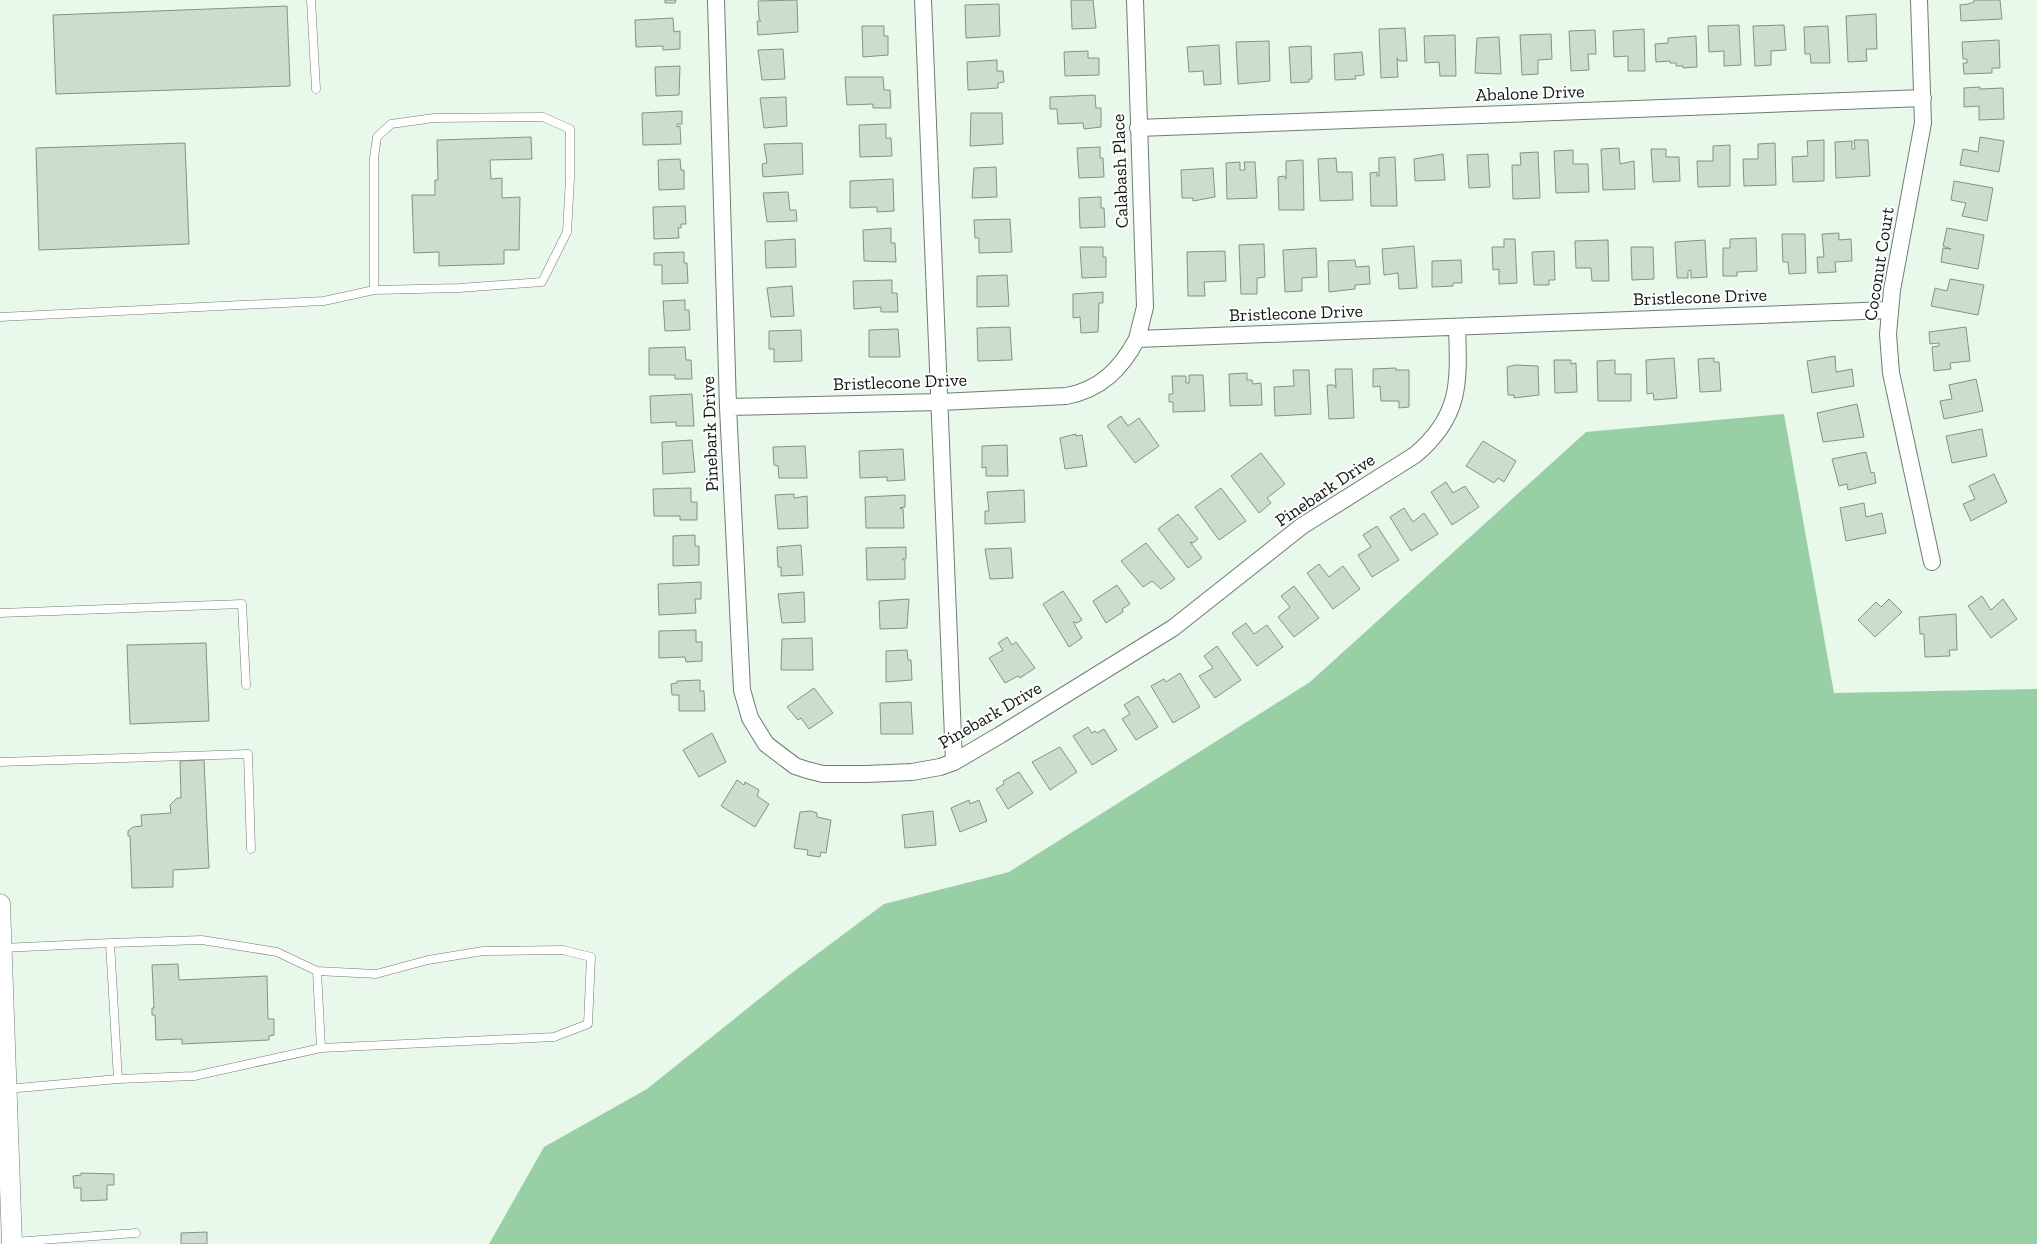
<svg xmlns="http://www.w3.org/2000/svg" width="2037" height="1244" font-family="'Zilla Slab',serif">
  <rect width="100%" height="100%" fill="#e8f9eb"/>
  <path fill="#99cfa5" d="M1784,414L1834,693L2037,689V1244H489L544,1147L647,1089L789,975L884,904L1009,872L1310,682L1586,432Z"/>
  <path fill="#ccddcf" stroke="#839286" d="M665,0H676L675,3H665Z
    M797,0L798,32L758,35L757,21H761L759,19L758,1Z
    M1071,0H1093L1096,28L1072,29Z
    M1974,0H2000L2002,19L1961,21L1960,5L1968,4L1974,2Z
    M999,4L1000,36L966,38L965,5Z
    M287,6L290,86L56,94L53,15Z
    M1876,14L1877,49H1866L1867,61L1848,62L1846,16Z
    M673,18L674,32L680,31V49L663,50V46L636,47L635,20Z
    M1739,25L1741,65L1724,66V51L1709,52L1708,26Z
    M1784,25L1786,50L1771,51V65L1755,66L1753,26Z
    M862,26H884V36H888V55L863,57Z
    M1828,26L1830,63H1811L1810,54H1805L1804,27Z
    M1405,28L1407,61H1399L1397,58L1398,77L1381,78L1379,29Z
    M1644,29L1645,71H1628V56L1614,57L1613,31Z
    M1595,30L1596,54H1588L1589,70L1571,71L1569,31Z
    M1551,34L1552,59L1538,60V74L1522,75L1520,35Z
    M1455,35L1456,76H1440L1439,62L1425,63L1424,36Z
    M1696,36L1697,67L1683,68V66H1676V63H1670V61L1656,62L1655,44L1668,43V38Z
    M1499,37L1501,74L1475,73L1477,38Z
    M1999,40L2000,68H1992V73L1964,74L1963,63H1967V59H1963L1962,42Z
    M1269,41L1270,81L1238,84L1236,42Z
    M1219,45L1221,84L1204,85L1203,71L1189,72L1187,47Z
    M1311,46L1312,79H1309V82L1291,83L1289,47Z
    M783,49L785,79L762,80L758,50Z
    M1088,51V58H1099V75L1065,76L1064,52Z
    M1362,52L1364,75L1355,76L1356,79L1335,80L1334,54Z
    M997,60V71H1003L1004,82L998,83V88L968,90L967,62Z
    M680,66L679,95L656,96L655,67Z
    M845,77H883L884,90H890L891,108H873V104L847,105Z
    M1980,87V89L2003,88L2004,119L1979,120V106L1964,107V88Z
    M1095,95L1096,108H1101V127L1084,129L1083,123L1058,124L1057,109H1050V97Z
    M786,97L787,126L764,128L760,98Z
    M682,111V124H677V127L680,126L681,144L643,145L642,113Z
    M971,113H1002L1003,144L970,146Z
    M886,124V138H891L892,156L860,157L859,125Z
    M531,137L532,159L490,160L491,179L502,178V198L520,197L519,250H504V264L439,266V252L414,253L412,195H435V180H438L437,140Z
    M1980,137L2004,141L1999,172L1960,165L1963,149L1978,152Z
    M1824,140V181L1793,182L1792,157L1808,156L1807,141Z
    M1854,140H1868L1870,176L1836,178L1835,142L1852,141V149H1855Z
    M185,143L189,244L39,250L36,148Z
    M802,143L803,174L763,177L762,164L767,163L764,144Z
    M1775,143L1776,185L1744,186L1743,159H1758V144Z
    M1730,145V186L1698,187L1697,161H1713V146Z
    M1100,147V158H1103L1104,177L1079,178L1077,148Z
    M1619,148L1620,164L1634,161L1635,189L1603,190L1601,149Z
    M1651,149H1666V157H1679L1680,181L1653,182Z
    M1573,150V164H1588L1589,192L1556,193L1554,151Z
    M1538,152L1540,198L1513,199L1512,165H1521L1520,153Z
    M1443,154L1445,180L1415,181L1414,159Z
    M1488,154L1490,187L1469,188L1467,155Z
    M1395,157L1397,206H1371L1370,173L1377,172V176H1379V158Z
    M1336,158L1337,172H1352L1353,200L1320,201L1318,159Z
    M680,159L681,170H684V189L659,190L658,160Z
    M1303,160L1304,210H1279L1278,177L1284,176L1286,179V161Z
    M1240,162V170H1245L1244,162H1255L1257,198L1227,199L1226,163Z
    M996,167L997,197L972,198L974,168Z
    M1213,168L1215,197L1193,201V198H1182L1181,170Z
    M893,179L894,211L877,212V207L850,208V181Z
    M1954,181L1993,188L1987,221L1962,216L1966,203L1951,200Z
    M788,192L790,210H796L797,221L767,222L763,193Z
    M1101,197V208H1104L1105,227L1080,228L1079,198Z
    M685,206L686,224H681V228H678L679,238L654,239L653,207Z
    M1010,219L1012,252L979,253V238H975L974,220Z
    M891,228V243H895L896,262L864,261L863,230Z
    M1947,228L1984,235L1978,269L1941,262L1943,248L1951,249L1943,246Z
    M1839,233V240L1851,239L1852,261L1835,262L1836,272L1818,273L1817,257H1824L1822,234Z
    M1782,234H1805L1806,273L1789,274L1788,262H1783Z
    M1756,238L1757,271L1737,272V276H1723V248H1730V239Z
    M795,239L796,267L766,268L765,241Z
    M1504,239H1515L1517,283L1499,284V269L1493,270L1492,247H1504Z
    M1608,240L1609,281H1592L1591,268H1576L1575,241Z
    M1705,240L1707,277L1691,278V270L1688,271V278H1677L1675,242Z
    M1264,244L1265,277L1257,278V294H1241L1239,245Z
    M1414,246L1417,288L1399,289L1398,273L1384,275L1382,249Z
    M1080,247H1103V257H1106V277L1082,278Z
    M1631,247H1653L1654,279L1632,280Z
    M1316,248L1317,277L1302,278V291L1285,292L1283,250Z
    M1225,251L1226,281L1204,282L1205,296H1188L1187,252Z
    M1554,251L1555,280H1549V285H1534L1532,252Z
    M684,252V263H687L688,283L662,284V265H654V253Z
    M1355,260L1356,267L1369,266L1370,284L1355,285V289L1329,292L1328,261Z
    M1461,260L1462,283H1453V286L1432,287V261Z
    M1007,275L1009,306L977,307V276Z
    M1950,279L1984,285L1978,315L1931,306L1935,288L1947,291Z
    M892,280V293H897L898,312H881V307L854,309L853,281Z
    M792,286L794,316L771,317L767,288Z
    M1103,292V303H1099L1098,332L1081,333L1080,317L1073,318V294Z
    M685,300V310H689L690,330L665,331L663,301Z
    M1010,327L1012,360L978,361L977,328Z
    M1966,327L1970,361L1950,363L1951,369L1934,371L1932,347L1939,346V343L1930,344L1929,332Z
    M898,329L900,357H869V330Z
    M801,330L802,361L774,362V349H769V331Z
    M685,347L686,360H691L692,379H675V375H649V348Z
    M1835,356L1836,372L1852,369L1854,386L1812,393L1807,361Z
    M1674,358L1677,398L1654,400L1653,393L1647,394L1646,360Z
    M1714,358V362H1719L1721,391L1700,392L1698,359Z
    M1554,360H1571V364L1576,363L1577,392L1555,393Z
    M1615,360V374H1631V401H1598L1597,361Z
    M1515,365L1538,366L1539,395L1514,398V395H1508L1507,367Z
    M1396,368V370H1409V407L1399,408V401H1381L1380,386L1373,387V369Z
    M1335,369H1352L1354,418L1329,419L1327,385H1334L1336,388Z
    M1293,370H1309L1311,414L1275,416L1274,387L1294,386Z
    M1247,373V380H1252L1253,384L1261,383L1262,405L1230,406L1229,374Z
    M1189,375H1203L1205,411L1173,412V402H1169V394H1173L1172,376H1186V383H1189Z
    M1976,379L1983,411L1944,419L1940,401L1952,399L1949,385Z
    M692,394L694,426H676V422L651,423L650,396Z
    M1857,404L1864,437L1823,442L1817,413Z
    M1121,416L1128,426L1139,418L1159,446L1135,463L1107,426Z
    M1982,429L1987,456L1952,463L1946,436Z
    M1076,434V436L1082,435L1087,466L1065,469L1060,438Z
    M692,440L695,472L663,474L662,442Z
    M1483,441L1516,461L1504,482L1498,478L1494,483L1466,466Z
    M1007,445L1008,476H986V467L982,468V446Z
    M805,446L807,478H779L778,466L774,465L773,447Z
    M903,449L905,480L887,481V477L860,478L859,451Z
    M1866,452L1871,473L1874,472L1876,483L1848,490L1847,484L1839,486L1832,459Z
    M1261,453L1285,484L1267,498L1271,503L1259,513L1231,476Z
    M1994,474L2007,502L1971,521L1963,504L1975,499L1969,486Z
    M1446,482L1453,493L1465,486L1479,507L1452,525L1431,492Z
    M691,488V502H697V520H680V516H654L653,489Z
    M1221,488L1246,521L1219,540L1195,507Z
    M1024,490L1025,522L985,524V511H989L987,492Z
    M794,494V498L807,496L808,528L778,529L775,495Z
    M905,495V507L900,508L903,509L904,528H866L865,497Z
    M1864,503L1866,517L1882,513L1886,533L1846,541L1840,508Z
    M1404,508L1413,522L1424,513L1438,534L1411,551L1390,517Z
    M1178,514L1198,539L1193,543L1190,542L1202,558L1188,568L1158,529Z
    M1377,526L1399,560L1372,577L1358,555L1371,547L1363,535Z
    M695,535V546H699V565L673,566V536Z
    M1146,543L1175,579L1161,589L1152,581L1143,587L1121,561Z
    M801,545L803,575L781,576V567H778L777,547Z
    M906,547V559H902L905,561V579L867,580L866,548Z
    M1011,548L1013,578L990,579L985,549Z
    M1319,564L1329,577L1343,566L1360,589L1333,609L1307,573Z
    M701,582V599H695L696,613L659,615L658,584Z
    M1117,585L1130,604L1122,609L1123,612L1106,623L1093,601Z
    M1294,586L1319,618L1294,637L1278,617L1290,607L1281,596Z
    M1063,591L1082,620L1077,623L1073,622L1082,638L1069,647L1043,604Z
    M804,592L805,622L782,623L778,594Z
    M1982,596L1991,610L2003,599L2017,619L1991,638L1968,606Z
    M909,599L907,628L880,629L879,601Z
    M1889,599L1902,612L1875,637L1858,620L1876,602L1881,607Z
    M1956,614L1957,650H1949L1950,656L1925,657L1924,634H1920L1919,617Z
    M1246,623L1254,634L1267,625L1283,647L1257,666L1232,633Z
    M696,630V642H702V661L686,662L685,657L659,658V631Z
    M1007,637L1012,645L1016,642L1035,668L1020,678L1018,676L1005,683L989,658L1003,650L998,643Z
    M812,638L813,670H781L782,639Z
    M206,643L209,721L130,724L127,645Z
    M1217,646L1241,680L1215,698L1199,676L1213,668L1204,656Z
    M907,650L908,660H911L912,680L886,682V651Z
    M1180,673L1200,707L1173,723L1151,686L1164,679L1166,682Z
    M700,680V691H704L705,711H679V695H672L671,684L677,683V681Z
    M814,688L833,713L809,729L801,718L798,720L787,707Z
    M1138,696L1158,727L1136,740L1122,719L1130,714L1124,705Z
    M911,702L913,734H881L880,703Z
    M1088,727L1092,733L1095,731L1097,733L1104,729L1117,750L1092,765L1073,736Z
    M712,733L726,762L699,777L683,750Z
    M1060,747L1077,772L1050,790L1032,762Z
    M204,760L209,868L173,870V887L132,888L130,836H128V831L133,827L142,826L141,815L171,813L170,805L177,798H181L180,761Z
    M1019,772L1033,793L1008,809L996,789L1004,784L1003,781Z
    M737,780L744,785L745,782L759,790L757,796L769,804L755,827L721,806Z
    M969,800L970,804L979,800L987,821L960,832L951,808Z
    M811,811L817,813V817L831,820L826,853L821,852L820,857L807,855L808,850L794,848L800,812Z
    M933,811L936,845L905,848L902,815Z
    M178,964L179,980L267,976L268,1019H274V1035L269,1036V1040L182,1044V1039L156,1040L155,1015H152V1008H154L152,965Z
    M81,1173L114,1174V1185H107V1200L81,1201V1188H74L73,1176L81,1175Z
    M207,1232V1244H181V1233Z"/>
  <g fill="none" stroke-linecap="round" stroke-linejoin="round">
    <defs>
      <path id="service" d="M311,0L316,89
        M0,317L324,301L374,290L459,288L542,282L567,232L570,178V129L543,117L434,118L391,124L377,137L374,158V290
        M0,613L242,604L246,685
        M0,762L248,754L251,849
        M110,943L202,940L277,952L317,971L321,1048L554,1037L588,1024L591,957L563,950L483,951L428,960L376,974L317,971
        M2,948L110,943L118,1079L7,1089
        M118,1079L194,1076L321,1048
        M14,1242L136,1233"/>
      <path id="minor" d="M716,0L728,407L742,690L750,718L766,744L795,766L807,770L823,774H866L912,772L940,767L954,762L1000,735L1173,628L1302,526L1415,455C1461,416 1459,383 1457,327
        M923,0L954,762
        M1135,0L1145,307L1137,339
        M1919,0L1923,123L1892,290L1888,334L1891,373L1932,562
        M1138,128L1923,98
        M728,407L940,402L1066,396C1100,390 1121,369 1137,339L1889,310"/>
      <path id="tertiary" d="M0,904L12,1244"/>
    </defs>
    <use href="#service" stroke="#6e7d71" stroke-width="9"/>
    <use href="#minor" stroke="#6e7d71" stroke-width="18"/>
    <use href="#tertiary" stroke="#6e7d71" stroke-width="21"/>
    <use href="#service" stroke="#fff" stroke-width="8"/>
    <use href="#minor" stroke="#fff" stroke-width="16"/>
    <use href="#tertiary" stroke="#fff" stroke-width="20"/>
  </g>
  <g text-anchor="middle" stroke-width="4" stroke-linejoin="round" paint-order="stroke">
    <g font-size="18" fill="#111712" stroke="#fff">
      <text transform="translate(1530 93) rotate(-2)" y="6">Abalone Drive</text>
      <text transform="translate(1120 171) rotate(-92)" y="6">Calabash Place</text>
      <text transform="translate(1879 264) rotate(-81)" y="6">Coconut Court</text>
      <text transform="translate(1700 297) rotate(-2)" y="6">Bristlecone Drive</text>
      <text transform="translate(1296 313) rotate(-2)" y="6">Bristlecone Drive</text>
      <text transform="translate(900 382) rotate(-2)" y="6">Bristlecone Drive</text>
      <text transform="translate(710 434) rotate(-92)" y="6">Pinebark Drive</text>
      <text transform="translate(1325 490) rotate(-34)" y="6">Pinebark Drive</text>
      <text transform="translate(990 715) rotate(-30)" y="6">Pinebark Drive</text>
    </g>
  </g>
</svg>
